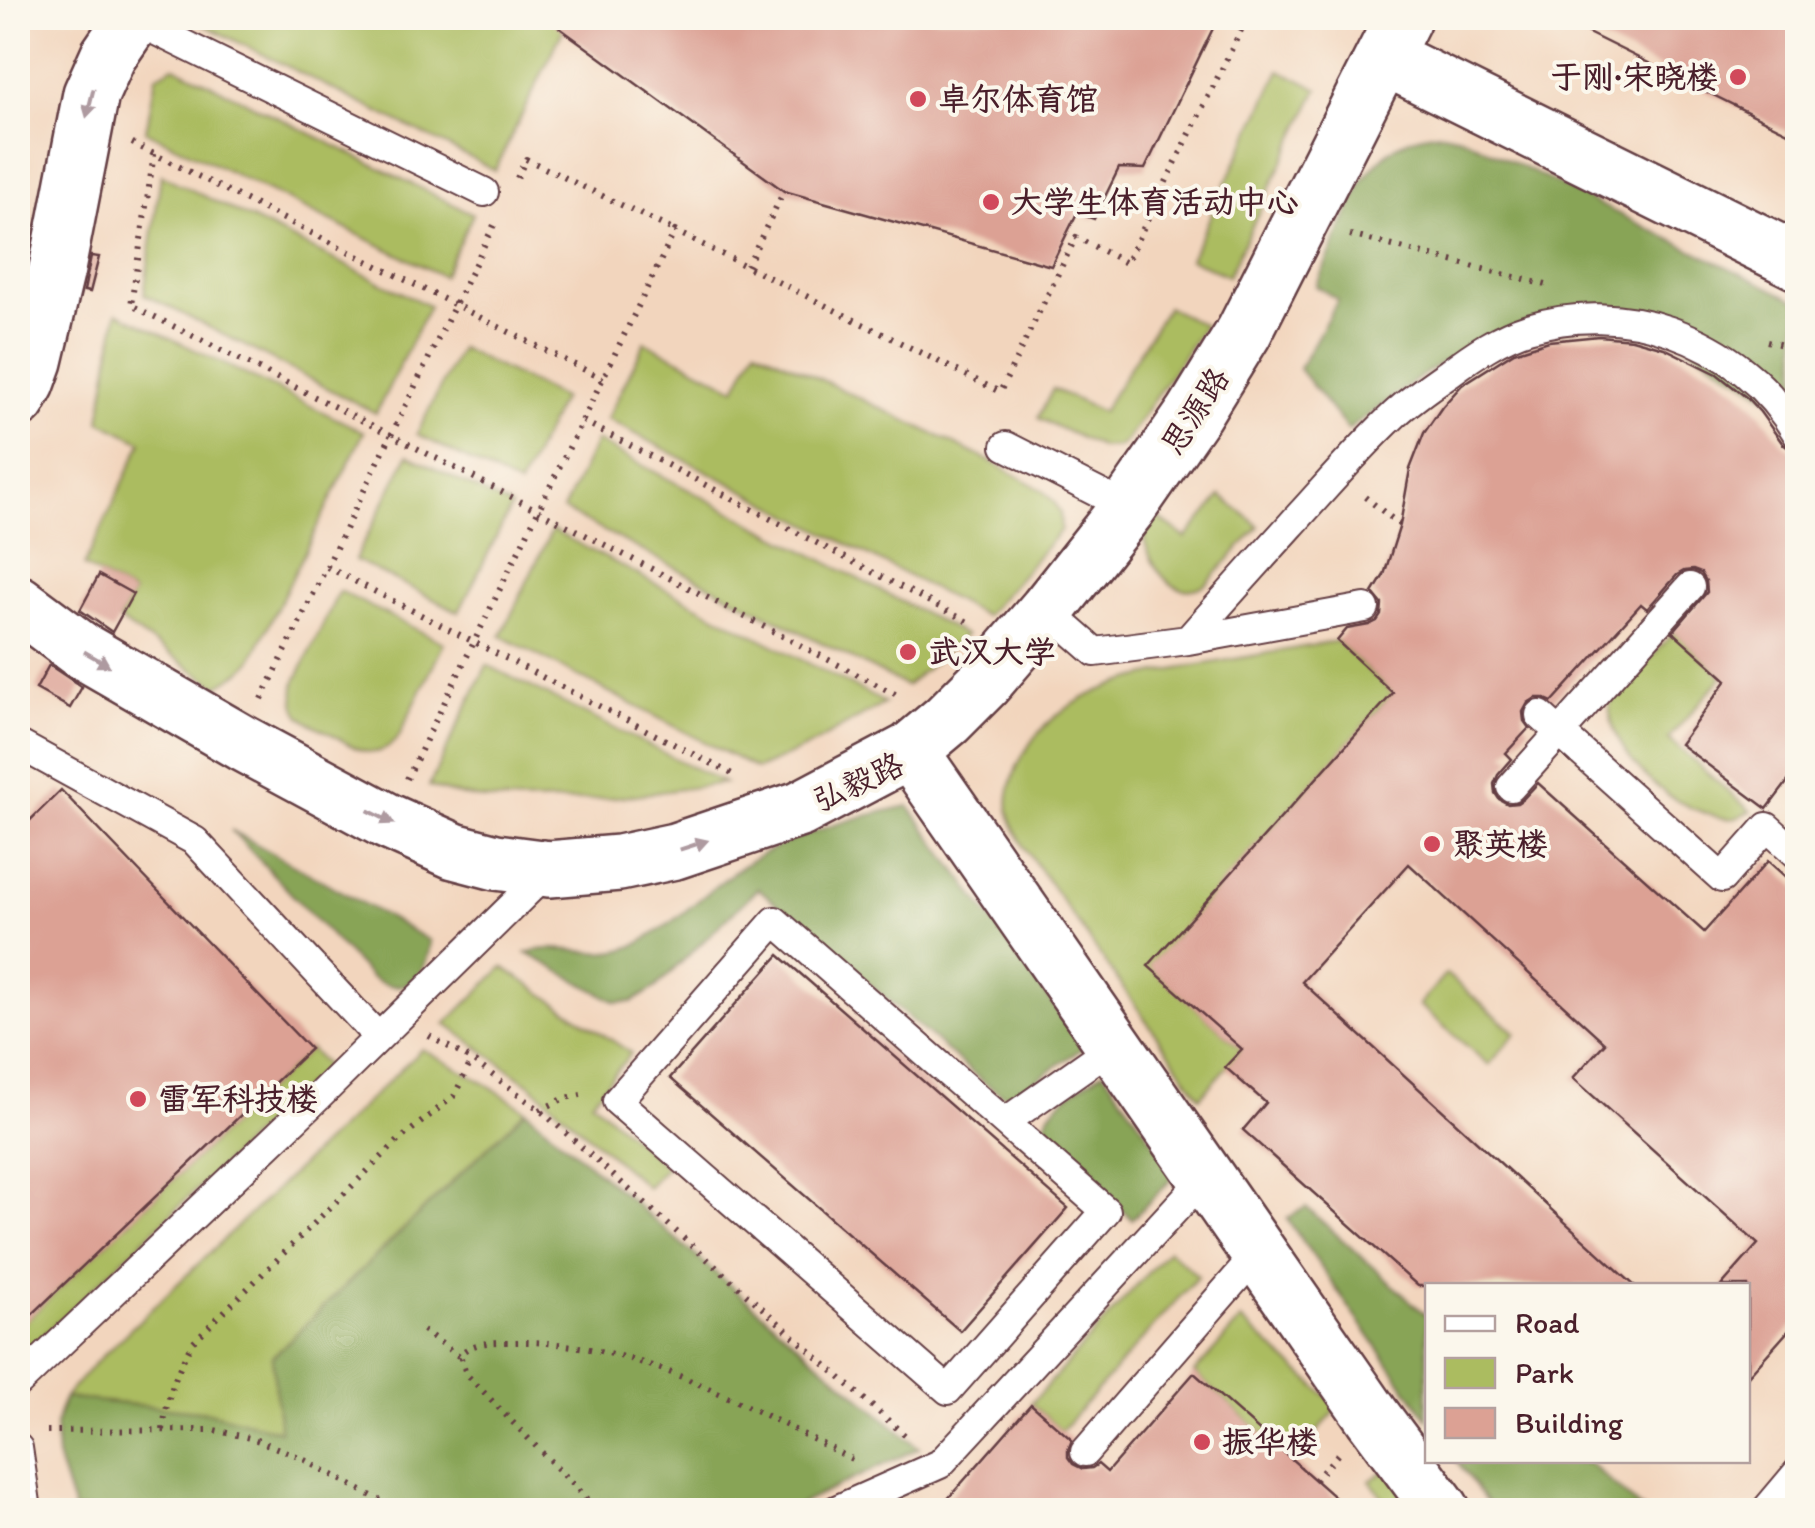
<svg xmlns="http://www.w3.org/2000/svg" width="1815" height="1528" font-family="Itim,'LXGW WenKai TC',sans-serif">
  <rect width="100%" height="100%" fill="#fbf7ec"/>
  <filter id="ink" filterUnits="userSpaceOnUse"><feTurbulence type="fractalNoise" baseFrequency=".01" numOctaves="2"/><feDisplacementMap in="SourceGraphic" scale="20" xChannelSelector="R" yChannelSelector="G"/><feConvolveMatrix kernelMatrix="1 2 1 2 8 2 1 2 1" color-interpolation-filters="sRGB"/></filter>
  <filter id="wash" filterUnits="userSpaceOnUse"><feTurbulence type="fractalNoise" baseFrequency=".0048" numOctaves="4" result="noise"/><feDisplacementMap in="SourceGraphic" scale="40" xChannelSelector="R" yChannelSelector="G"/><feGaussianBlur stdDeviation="2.25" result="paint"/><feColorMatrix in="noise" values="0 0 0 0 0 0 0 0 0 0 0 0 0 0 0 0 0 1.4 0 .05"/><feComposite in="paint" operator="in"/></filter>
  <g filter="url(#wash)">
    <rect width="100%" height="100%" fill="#eee6c9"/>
    <path fill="#f2d5bd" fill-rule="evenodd" d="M18,18H1797V1510H18ZM1428,1286H1748V1460H1428Z"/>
    <path fill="#abbc60" stroke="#7a6e46" stroke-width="2.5" d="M211,18H569L495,170L202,24Z
      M174,66L473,214L443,276L146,131L156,76Z
      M1280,70L1318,89L1228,276L1190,259Z
      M161,175L429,306L376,413L144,294Z
      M1167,307L1204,325L1126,441L1119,447L1102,448L1038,418L1053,389L1102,412Z
      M117,312L364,432L251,661L242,671L217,686L119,620L133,594L84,566L142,442L100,421Z
      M645,342L736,388L756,348L996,464L1042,490L1054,502L1060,513L1061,530L985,616L607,419Z
      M460,348L562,398L519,486L417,434Z
      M596,441L965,635L906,686L563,510Z
      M408,455L511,507L459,612L355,560Z
      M1221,496L1259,526C1247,540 1234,553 1222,567C1217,572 1211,580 1206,584C1172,605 1148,561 1143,535L1157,517L1186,538Z
      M552,530L885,703L806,748L757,769L501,636Z
      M339,591L444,643L399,736C376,767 354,747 328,732C318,727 306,723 300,715C293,705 294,695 295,683Z
      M1674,632L1723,676L1668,739L1751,811C1746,813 1741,816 1736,818C1725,820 1715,816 1705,813C1667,801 1634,772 1617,736C1612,726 1610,716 1609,705Z
      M1337,641L1393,693L1149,966L1242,1049L1200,1097L1024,847C1019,836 1011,823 1009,812C1006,796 1012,781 1017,767C1052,688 1142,675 1217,662C1257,655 1297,648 1337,641Z
      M487,665L724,783C642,795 506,817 429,786Z
      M503,967L631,1053L592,1101L666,1167L647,1187L531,1085L446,1024Z
      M1446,974L1516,1033L1489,1065L1419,1005Z
      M310,1049L326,1066L18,1360V1328Z
      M422,1049L486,1084L526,1110L788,1510H74C64,1473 42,1432 67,1395C75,1385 85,1375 93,1365Z
      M1168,1250L1198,1276L1061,1431L1031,1404Z
      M1241,1320L1339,1407L1292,1460L1194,1373Z
      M1396,1462L1431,1510H1393L1370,1481Z"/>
    <path fill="#88a456" stroke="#696240" stroke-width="2.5" d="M1443,133L1461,137L1797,301V415L1634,312L1440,363L1348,430L1299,369L1338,300L1316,286L1363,180C1384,152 1406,132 1443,133Z
      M909,806L1084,1047L1016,1094L1003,1095L983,1082L758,888L655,988L632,1002H616L527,953C562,941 599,962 633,946C672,927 703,894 738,869C784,837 854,817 909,806Z
      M231,830L430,941C427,977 405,999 370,977Z
      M1103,1071L1177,1174L1132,1219L1049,1144C1029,1112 1081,1088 1103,1071Z
      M526,1110L919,1448L788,1510H74L57,1457L55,1425L65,1398L209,1412L280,1431L272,1357Z
      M1306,1207L1427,1316V1418L1287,1219Z
      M1457,1461H1587L1642,1510H1492Z"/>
    <g id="blocks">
      <path fill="#dca194" d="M546,18H1218L1145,169L1119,168L1094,219L1077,213L1051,266L784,191Z
        M1558,18H1798V137Z
        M18,236L31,240L23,275L18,274Z
        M91,256L99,257L90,292L84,291Z
        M1599,336L1632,339L1664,348L1717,374L1747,398L1760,412L1783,444L1794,452L1798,460V768L1767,809L1680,744L1727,680L1673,632L1707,592L1706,581L1701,573L1693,570L1684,571L1677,575L1647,609L1641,604L1552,702L1543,698H1536L1528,703L1523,712L1524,721L1529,728L1506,753L1512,759L1498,775L1494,784L1495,793L1499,799L1508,804L1517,803L1523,799L1538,783L1704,932L1768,861L1798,888V1320L1748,1376V1286H1721L1758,1244L1573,1078L1605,1043L1409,864L1302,982L1635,1286H1418L1243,1130L1266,1103L1225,1067L1242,1049L1148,966L1393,693L1337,641L1347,629L1369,625L1377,621L1381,615L1382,604L1373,593L1384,575L1400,525L1410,469L1424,433L1442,407L1462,385L1514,352L1549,341Z
        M99,575L133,594L112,632L80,610Z
        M49,665L82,687L70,708L36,689Z
        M61,790L310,1049L18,1328V832Z
        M779,955L1068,1208L960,1331L670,1078Z
        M1194,1373L1349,1510H938L1031,1404L1072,1440L1068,1450V1457L1073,1464L1083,1469L1092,1468L1098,1464L1107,1472Z"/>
    </g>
  </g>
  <g filter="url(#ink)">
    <use href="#blocks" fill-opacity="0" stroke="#633d43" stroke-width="2.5"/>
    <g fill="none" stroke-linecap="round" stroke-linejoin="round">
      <defs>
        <path id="service" d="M132,19L484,192
          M1006,446L1128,508
          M1047,610L1095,652L1188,640L1365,608
          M1188,640C1225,598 1263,556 1300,515C1331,481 1361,446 1394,415C1411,399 1430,386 1449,373C1473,355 1499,337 1528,328C1574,314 1625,315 1670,331C1724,350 1769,385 1798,435
          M1540,715L1722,878L1767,827L1798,855
          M18,744L195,841L378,1037
          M1511,787L1690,587
          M775,921L1106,1211L948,1390L617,1101Z
          M1005,1122L1115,1045
          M18,1383L318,1097L549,870
          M18,1448L27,1510
          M1085,1452L1259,1252
          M836,1510L940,1464L1206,1176
          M1766,1510L1798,1472"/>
        <path id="minor" d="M1384,57L1798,262
          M18,400L27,383L35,361L57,269L91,94L108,56L134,18
          M18,603L81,650L242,743L387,821L454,851L496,862L549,869L619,863L675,851L800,809L910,751L947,720L985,682L1047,610L1128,508L1194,413L1244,332L1403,18
          M910,751L1372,1416L1442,1510"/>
      </defs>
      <use href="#service" stroke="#633d43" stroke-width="32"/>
      <use href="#minor" stroke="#633d43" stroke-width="60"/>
      <path stroke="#633d43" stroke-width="6" stroke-dasharray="2.5 8" stroke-linecap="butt" d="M132,143L603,379
        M154,154L131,305L391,435L897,695
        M517,178L526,159L675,231
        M1350,235L1546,285
        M747,266L784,191
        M1767,341L1798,349
        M583,421L972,624
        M1365,497L1400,525
        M327,567L736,776
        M262,699L494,225
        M407,779L675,231L1000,392L1076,237L1126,263L1247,18
        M429,1036L472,1060L540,1110L909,1439
        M540,1110L565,1098L581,1095
        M423,1330L461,1358
        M163,1430C167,1397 176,1372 192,1343L399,1140L454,1096L472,1060
        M47,1431L214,1430L254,1439L297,1456L398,1510
        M1315,1480L1338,1454
        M942,1500L954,1510
        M589,1510L586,1498L466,1374L461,1358L464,1351C478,1341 498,1342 515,1342C639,1340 750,1409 858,1462"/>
      <use href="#service" stroke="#fff" stroke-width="28"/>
      <use href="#minor" stroke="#fff" stroke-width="55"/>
    </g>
    <defs><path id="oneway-solid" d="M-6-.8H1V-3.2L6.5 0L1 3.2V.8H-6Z" transform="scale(2.5)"/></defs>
    <g fill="#ae9aa0">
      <use href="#oneway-solid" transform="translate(90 103) rotate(104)"/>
      <use href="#oneway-solid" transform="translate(97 659) rotate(30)"/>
      <use href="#oneway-solid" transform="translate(381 817) rotate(27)"/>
      <use href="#oneway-solid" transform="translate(694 845) rotate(-18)"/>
    </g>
  </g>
  <g fill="#d1495b" stroke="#fbf7ec" stroke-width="4">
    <circle cx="1738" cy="77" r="10"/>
    <circle cx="918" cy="99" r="10"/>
    <circle cx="991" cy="202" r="10"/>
    <circle cx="908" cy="652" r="10"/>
    <circle cx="1432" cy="844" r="10"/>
    <circle cx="138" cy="1099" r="10"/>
    <circle cx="1202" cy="1442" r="10"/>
  </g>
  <g text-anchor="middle" stroke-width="8" stroke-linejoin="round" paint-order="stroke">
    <g font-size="32" font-weight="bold" fill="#4a1f2b" stroke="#fbf7ec" text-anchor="start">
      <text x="1718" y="88" text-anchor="end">于刚·宋晓楼</text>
      <text x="938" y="110">卓尔体育馆</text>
      <text x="1011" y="213">大学生体育活动中心</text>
      <text x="928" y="663">武汉大学</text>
      <text x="1452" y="855">聚英楼</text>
      <text x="158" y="1110">雷军科技楼</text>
      <text x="1222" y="1453">振华楼</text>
    </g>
    <g font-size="32" fill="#4a1f2b" stroke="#fbf7ec">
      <text transform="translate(1195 411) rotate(-57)" y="11">思源路</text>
      <text transform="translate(858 782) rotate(-25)" y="11">弘毅路</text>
    </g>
  </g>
  <rect width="1815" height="1528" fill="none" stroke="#fbf7ec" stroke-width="60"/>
  <rect x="1425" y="1283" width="325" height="180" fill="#fbf7ec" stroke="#b4a19f" stroke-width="2.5"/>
  <rect x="1445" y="1316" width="50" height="15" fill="#ffffff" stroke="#b4a19f" stroke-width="2.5"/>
  <text x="1515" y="1333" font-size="30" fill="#4a1f2b">Road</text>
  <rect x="1445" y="1358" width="50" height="30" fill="#abbc60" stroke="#b4a19f" stroke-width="2.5"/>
  <text x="1515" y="1383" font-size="30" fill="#4a1f2b">Park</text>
  <rect x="1445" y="1408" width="50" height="30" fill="#dca194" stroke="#b4a19f" stroke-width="2.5"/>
  <text x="1515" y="1433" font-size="30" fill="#4a1f2b">Building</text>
</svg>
